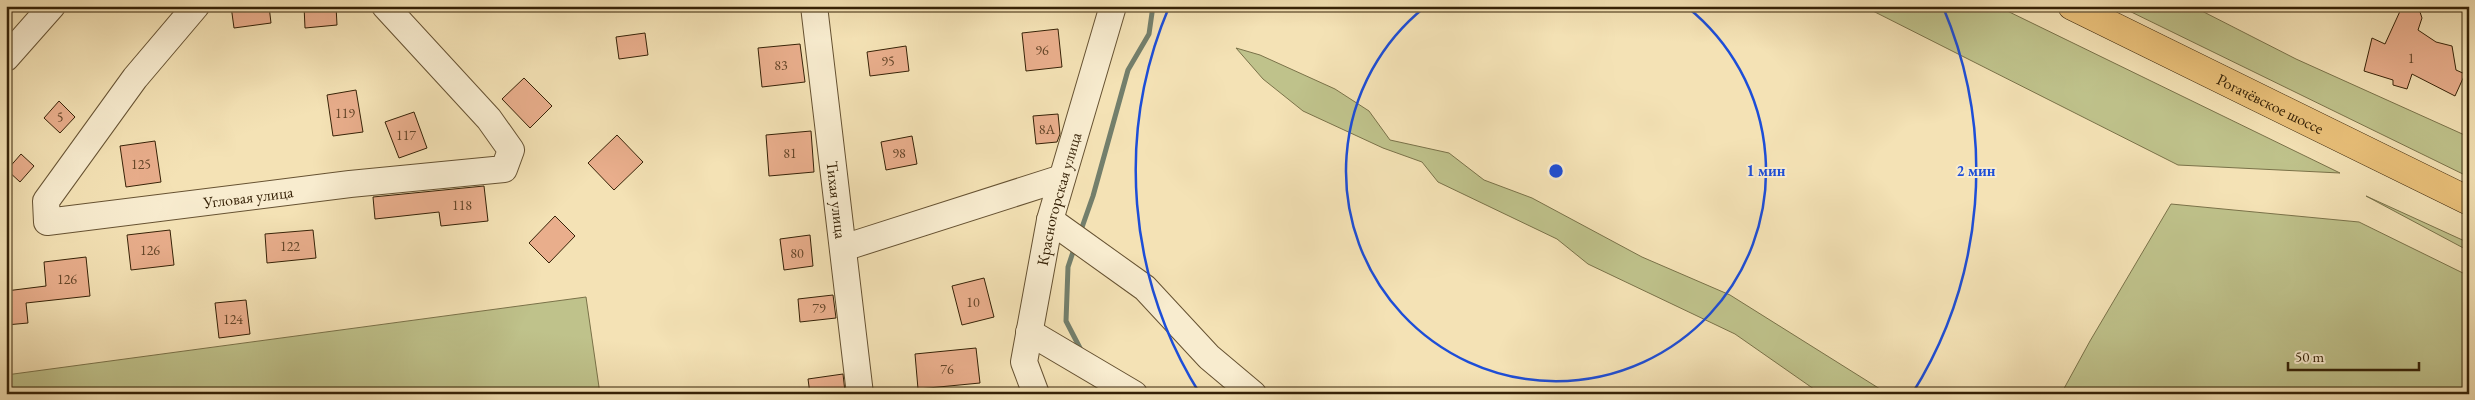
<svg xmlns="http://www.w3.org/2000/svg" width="2475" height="400" font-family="'EB Garamond',serif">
  <rect width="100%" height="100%" fill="#f4e2b5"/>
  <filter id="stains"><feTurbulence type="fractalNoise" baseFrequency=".004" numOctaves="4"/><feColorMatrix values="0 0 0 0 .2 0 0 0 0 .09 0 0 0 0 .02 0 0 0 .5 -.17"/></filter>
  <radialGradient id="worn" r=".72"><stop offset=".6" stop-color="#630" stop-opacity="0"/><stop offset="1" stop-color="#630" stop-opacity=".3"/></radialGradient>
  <path fill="#bfc28b" stroke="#7a7249" d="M1863,6H1997L2340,173L2178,165Z
    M2119,6H2192L2296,59L2469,137V177Z
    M1236,48L1260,55L1335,89L1369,111L1390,140L1449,153L1484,180L1532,198L1642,257L1730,295L1888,394H1821L1735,334L1588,264L1557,239L1438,182L1422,162L1383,148L1303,111L1263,79Z
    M2366,196L2469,243V251Z
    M2171,204L2359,222L2469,276V394H2061L2090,341Z
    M586,297L600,394H6V375Z"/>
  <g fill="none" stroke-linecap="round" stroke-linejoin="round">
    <path stroke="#737f6c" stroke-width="5" d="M1080,233L1093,196L1128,70L1149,34L1153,6
      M1075,246L1068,267L1066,321L1081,350
      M1096,383L1101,394"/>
  </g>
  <path fill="#e9ae8c" stroke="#362207" d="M231,6H269L271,23L234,28Z
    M304,6H336L337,25L305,28Z
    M2411,6H2418L2422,18L2418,30L2436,42L2452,46L2456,70L2465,74L2455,96L2412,74L2407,89L2393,85V80L2364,71L2372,38L2385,44L2401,9Z
    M1058,29L1062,67L1026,71L1022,33Z
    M645,33L648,55L619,59L616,37Z
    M800,44L805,82L762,87L758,48Z
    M906,46L909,71L870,76L867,52Z
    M524,78L552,106L530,128L502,99Z
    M356,90L363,132L333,136L327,95Z
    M59,101L75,117L60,133L44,118Z
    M414,112L427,148L399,158L385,122Z
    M1058,114L1060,134L1057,142L1036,144L1033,116Z
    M811,131L814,172L769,176L766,135Z
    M617,135L643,162L614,190L588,163Z
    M912,136L917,164L886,170L881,142Z
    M155,141L161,182L126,187L120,146Z
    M21,154L34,166L20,182L7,170Z
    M484,186L488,221L441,226L439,212L375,219L373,197Z
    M555,216L575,236L549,263L529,243Z
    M170,230L174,265L131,270L127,235Z
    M313,230L316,258L267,263L265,234Z
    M810,235L813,266L784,270L780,239Z
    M86,257L90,296L26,303L28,323L6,325V291L46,286L44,262Z
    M984,278L994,317L962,325L952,286Z
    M833,295L836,318L800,322L798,299Z
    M246,300L250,334L219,338L215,303Z
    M976,348L980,383L918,389L915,354Z
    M843,374L845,392L810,394L808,379Z"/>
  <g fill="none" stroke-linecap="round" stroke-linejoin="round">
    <defs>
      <g id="minor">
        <path id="s1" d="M196,6L135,78L46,201L47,222L350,184L504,169L511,150L489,119L385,6"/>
        <path id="s2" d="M814,6L860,394"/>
        <path d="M6,58L52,6"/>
        <path d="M1050,220L1145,288L1209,357L1253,394"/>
        <path d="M843,248L1062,178"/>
        <path d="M1029,332L1134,394"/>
        <path id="s3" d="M1036,394L1024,362L1050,220L1113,6"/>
      </g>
      <g id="major">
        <path id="s4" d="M2072,6L2469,201"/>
      </g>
    </defs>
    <use href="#minor" stroke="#665232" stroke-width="28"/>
    <use href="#major" stroke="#362207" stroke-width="29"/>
    <use href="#minor" stroke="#f8eccf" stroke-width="26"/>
    <use href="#major" stroke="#eac17a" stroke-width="28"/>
  </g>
  <g fill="none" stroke="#1d4ed8" stroke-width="2.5">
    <path d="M1687 7A210 210 0 1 1 1425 7"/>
    <path d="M1200 394A420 420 0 0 1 1169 7M1943 7A420 420 0 0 1 1912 394"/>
  </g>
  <g text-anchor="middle" stroke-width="4" stroke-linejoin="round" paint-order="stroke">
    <g font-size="14" fill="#634528">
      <text x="1042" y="55">96</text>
      <text x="2411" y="63">1</text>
      <text x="888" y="66">95</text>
      <text x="781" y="70">83</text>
      <text x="345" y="118">119</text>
      <text x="60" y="122">5</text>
      <text x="1047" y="134">8А</text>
      <text x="406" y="140">117</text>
      <text x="790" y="158">81</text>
      <text x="899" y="158">98</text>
      <text x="141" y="169">125</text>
      <text x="462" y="210">118</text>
      <text x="290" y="251">122</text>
      <text x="150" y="255">126</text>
      <text x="797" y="258">80</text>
      <text x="67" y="284">126</text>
      <text x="973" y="307">10</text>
      <text x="819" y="313">79</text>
      <text x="233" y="324">124</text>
      <text x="947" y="374">76</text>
    </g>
    <g font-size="16" fill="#362207" stroke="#f8eccf">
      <text dy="6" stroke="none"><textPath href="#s4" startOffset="221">Рогачёвское шоссе</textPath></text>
      <text dy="6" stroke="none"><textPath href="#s1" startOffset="470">Угловая улица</textPath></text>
      <text dy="6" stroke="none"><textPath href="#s3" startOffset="201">Красногорская улица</textPath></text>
      <text dy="6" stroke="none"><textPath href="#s2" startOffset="195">Тихая улица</textPath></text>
    </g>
  </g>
  <circle cx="1556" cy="171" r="8" fill="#1d4ed8" stroke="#f8eccf" stroke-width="2.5"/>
  <g font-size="15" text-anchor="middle" font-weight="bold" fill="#1d4ed8" stroke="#f8eccf" stroke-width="4" stroke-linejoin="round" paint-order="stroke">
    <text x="1766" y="176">1 мин</text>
    <text x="1976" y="176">2 мин</text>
  </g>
  <rect width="2475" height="400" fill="none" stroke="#f4e2b5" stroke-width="25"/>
  <rect x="8" y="8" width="2460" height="385" fill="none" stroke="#362207" stroke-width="2.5"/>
  <rect x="12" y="12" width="2450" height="375" fill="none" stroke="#362207"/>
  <path d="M2288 362v8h131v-8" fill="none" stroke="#362207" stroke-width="2.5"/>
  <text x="2295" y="362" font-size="15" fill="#362207" stroke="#f8eccf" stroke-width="4" paint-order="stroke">50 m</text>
  <rect width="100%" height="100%" filter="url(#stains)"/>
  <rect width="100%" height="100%" fill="url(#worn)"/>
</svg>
